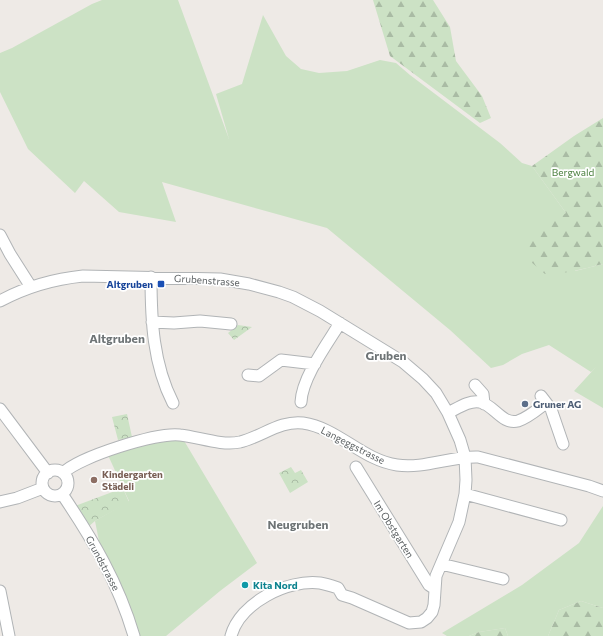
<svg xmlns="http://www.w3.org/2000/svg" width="603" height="636" font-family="Commissioner,sans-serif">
  <defs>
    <pattern id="forest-firs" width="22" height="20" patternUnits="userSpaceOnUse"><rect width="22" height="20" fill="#cce2c5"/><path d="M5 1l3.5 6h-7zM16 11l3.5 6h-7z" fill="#a9bba4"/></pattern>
    <pattern id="park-crowns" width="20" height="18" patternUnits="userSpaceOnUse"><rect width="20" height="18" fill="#cce2c5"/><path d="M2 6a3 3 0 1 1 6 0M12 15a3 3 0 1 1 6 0" fill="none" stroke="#a9bba4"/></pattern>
  </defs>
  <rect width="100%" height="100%" fill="#eeeae6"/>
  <path fill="#cce2c5" d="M102,0H178L229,139L216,94L242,84L263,15L286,56L301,69L319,73L347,71L380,60L396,63L410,75L500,143L522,163L532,166L566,213L575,271L603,264V408L574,391L596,367L591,372L549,345L522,354L503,365L491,368L450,330L327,228L162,182L176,222L119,212L84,181L75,193L28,149L0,92V53L12,48L92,4Z
    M151,439H183L257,563L220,591L166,636H137L127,599L99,541L95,521L129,501L107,453Z
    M603,506V608L581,601L559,610L548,636H508L505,628L479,632L469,636H447L442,633L522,585L579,543Z"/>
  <path fill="url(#forest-firs)" d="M373,0H433L450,27L456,61L482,96L491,118L480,123L390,56Z
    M603,118V264C583,269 565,274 545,274L530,261L520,244L566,213L532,166L574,136Z
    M581,601L603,608V636H548L559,610Z
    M505,628L508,636H469L479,632Z"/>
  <path fill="url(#park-crowns)" d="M238,325L252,327L234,340L228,333Z
    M127,414L132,437L118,440L112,417Z
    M291,467L295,473L301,470L308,482L290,493L279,473Z
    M121,484L129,502L95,521L88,527L75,506L115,491Z"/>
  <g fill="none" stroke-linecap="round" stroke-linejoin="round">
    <defs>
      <path id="minor" d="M0,235L10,254L31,287
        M151,277C151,320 153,364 173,403
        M0,301C26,287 54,279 83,276L220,279L249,284L279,292L293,297L320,311L403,362L423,379L436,393L448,413L460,440L465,457L466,480L465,494L459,522L436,576L434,605L432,612L427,618L421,622L409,623L352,598L342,595L338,588C332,586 326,584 320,583C287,579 240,603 231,636
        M152,322L174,323L200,321L231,324
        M248,375L259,376L281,360L315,364
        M475,385L483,394L484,404
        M541,396L551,409L563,444
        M301,402C302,378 327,344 340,323
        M0,409L48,473
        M448,413C458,408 469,400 480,402C494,405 502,425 518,421C528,418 538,409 546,403
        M356,467L429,585L435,589
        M42 483a13 13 0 1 1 26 0a13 13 0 1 1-26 0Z
        M63,473C79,457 157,432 180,435C199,437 221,446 240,442C261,437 281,420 303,423C338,428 362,460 397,465C424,469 451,456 478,457L589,486L603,491
        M62,494C93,540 118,582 134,636
        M465,494L561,520
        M0,502L17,498L43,488
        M441,564L503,579
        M0,591L9,636"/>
    </defs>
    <use href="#minor" stroke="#b1b4b6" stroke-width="13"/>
    <use href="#minor" stroke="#fff" stroke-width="11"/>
  </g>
  <rect fill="#1a4fb4" stroke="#fff" stroke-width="1.5" x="157" y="280" width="8" height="8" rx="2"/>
  <circle fill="#5c6f8a" stroke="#fff" stroke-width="1.5" cx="525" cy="404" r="4"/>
  <circle fill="#8d6e63" stroke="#fff" stroke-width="1.5" cx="94" cy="480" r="4"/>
  <circle fill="#0f9aa8" stroke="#fff" stroke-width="1.5" cx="245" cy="585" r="4"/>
  <g text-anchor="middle" stroke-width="3.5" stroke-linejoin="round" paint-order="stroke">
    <g font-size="10" fill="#4c8140" stroke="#fff">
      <text x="573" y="176">Bergwald</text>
    </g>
    <g font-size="10" fill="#5d6264" stroke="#fff">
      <text transform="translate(207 280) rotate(4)" y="4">Grubenstrasse</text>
      <text transform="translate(353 445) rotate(27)" y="4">Langeggstrasse</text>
      <text transform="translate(394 529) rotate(58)" y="4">Im Obstgarten</text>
      <text transform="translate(103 563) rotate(62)" y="4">Grundstrasse</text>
    </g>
    <g font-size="10" font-weight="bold" fill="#164399" stroke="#fff" text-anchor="end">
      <text x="153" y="288">Altgruben</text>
    </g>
    <g font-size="10" font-weight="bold" fill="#4e5e75" stroke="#fff" text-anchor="start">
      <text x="533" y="408">Gruner AG</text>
    </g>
    <g font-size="10" font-weight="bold" fill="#785e54" stroke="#fff" text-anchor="start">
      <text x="102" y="478">Kindergarten<tspan x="102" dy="12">Städeli</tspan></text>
    </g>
    <g font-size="10" font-weight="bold" fill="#0d838f" stroke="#fff" text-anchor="start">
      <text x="253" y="589">Kita Nord</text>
    </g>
    <g font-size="12" font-weight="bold" fill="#6e7476" stroke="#fff">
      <text x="117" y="343">Altgruben</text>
      <text x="386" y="360">Gruben</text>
      <text x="298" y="529">Neugruben</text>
    </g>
  </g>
</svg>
